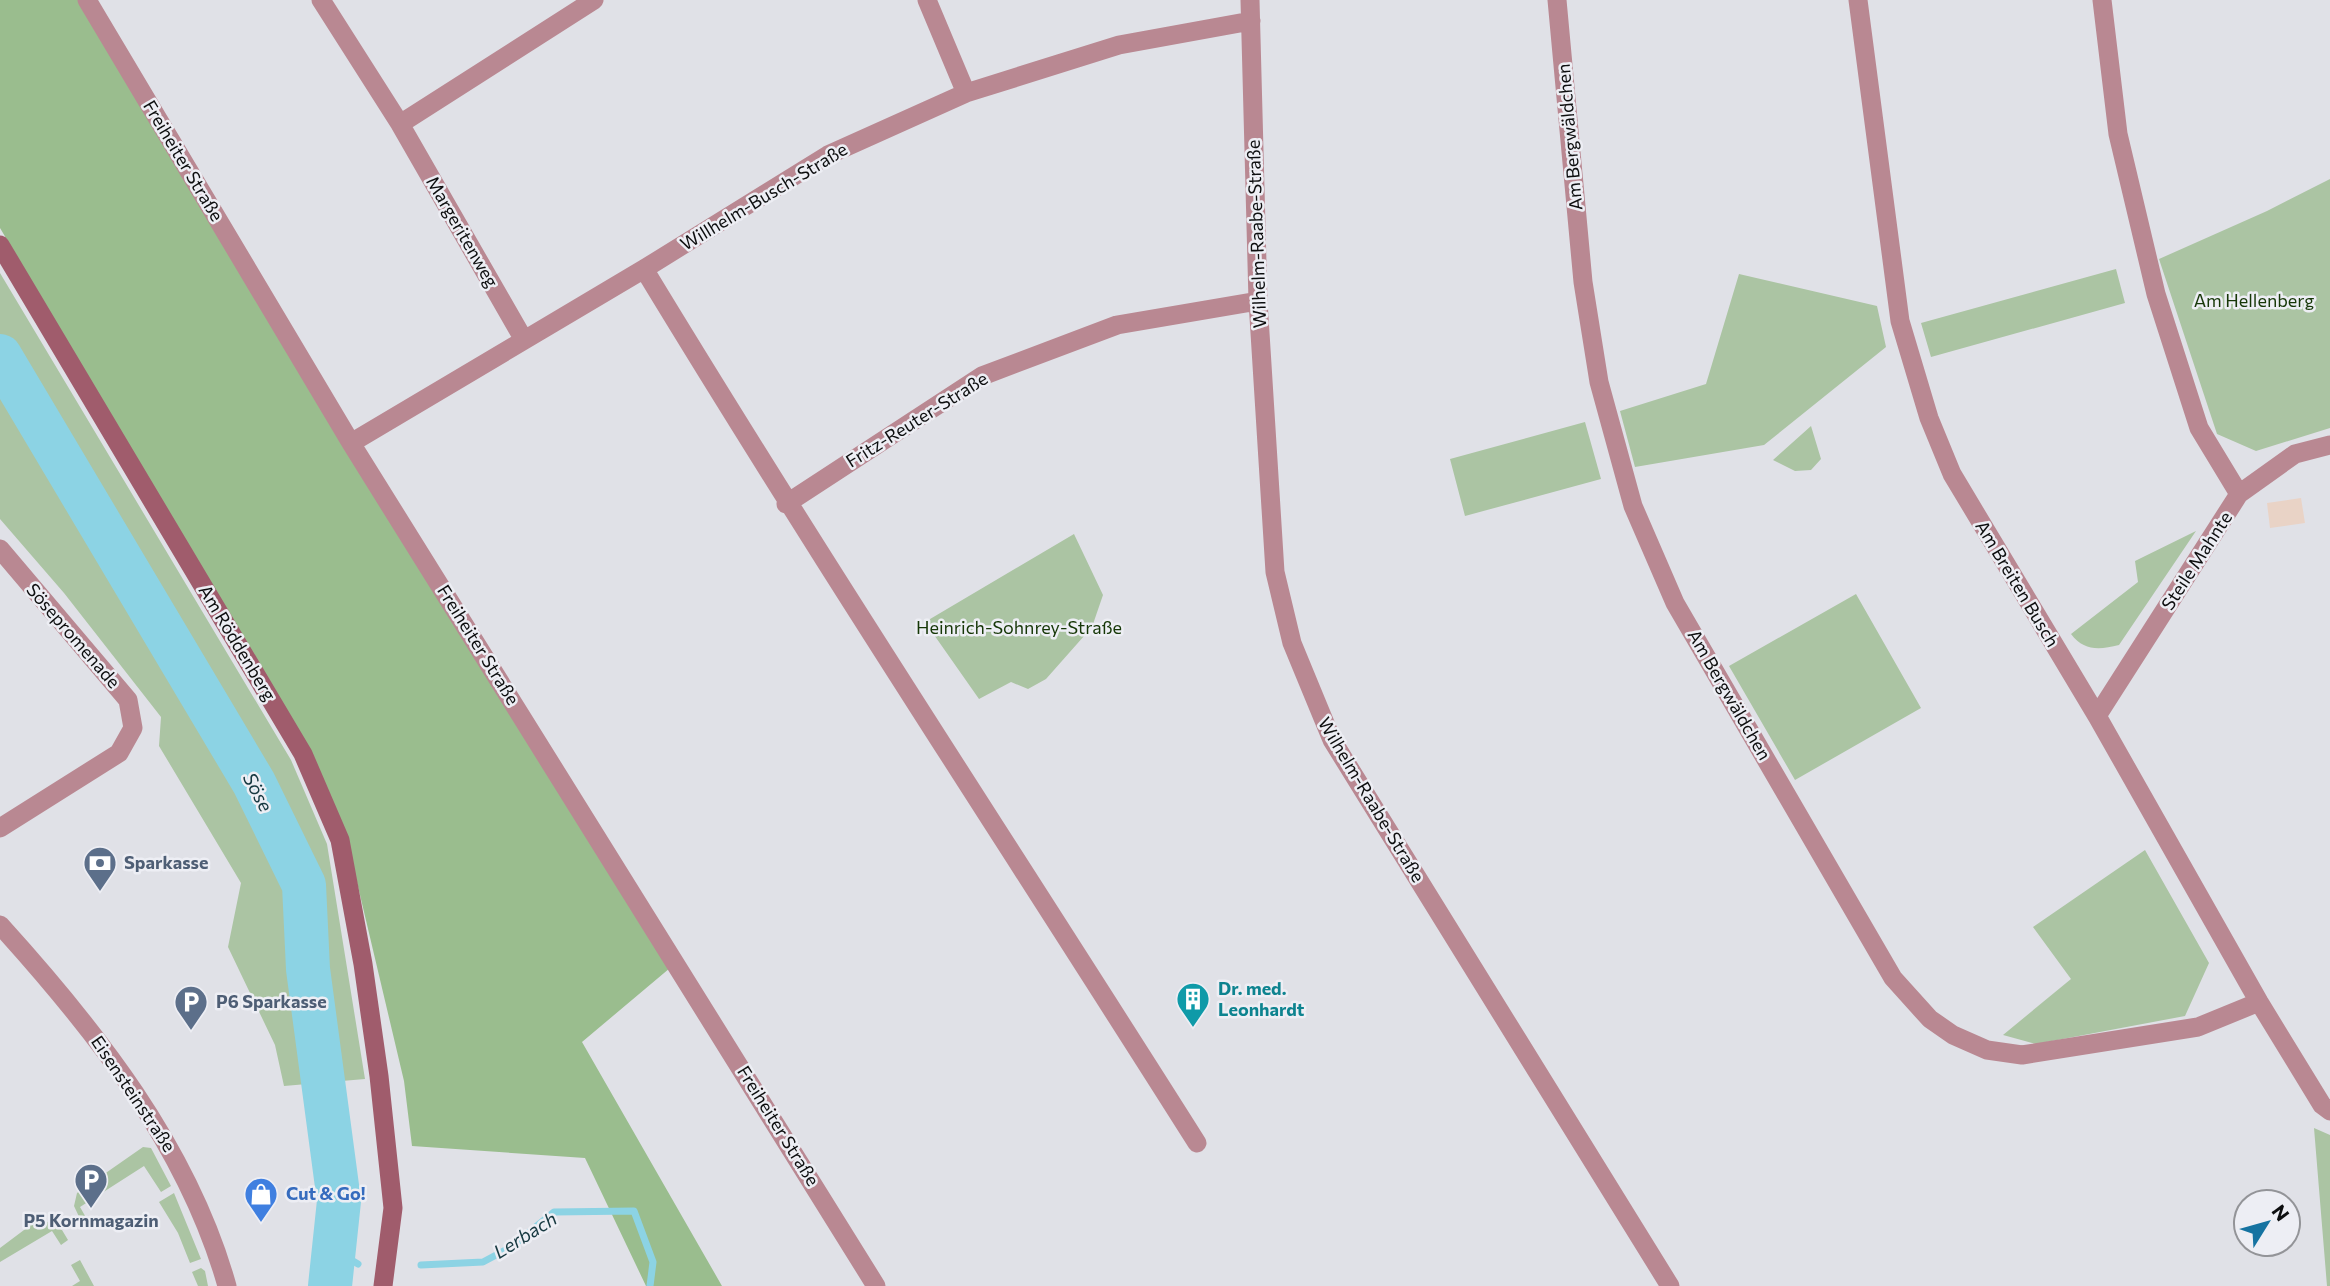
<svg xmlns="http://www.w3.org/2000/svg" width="2330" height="1286" font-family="Commissioner,sans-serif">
  <rect width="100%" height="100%" fill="#e0e1e7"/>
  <path fill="#e9d3c6" d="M2301,498L2305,523L2270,528L2267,503Z"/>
  <path fill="#abc4a3" d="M2330,179V428L2256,451L2217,434L2159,259L2267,211Z
    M2116,269L2125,303L1931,357L1921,323Z
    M0,273L291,760L327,844L365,1079L284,1086L275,1045L228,947L241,883L159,746L161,717L64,593L0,519Z
    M1739,274L1877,306L1886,347L1764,445L1635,467L1620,411L1706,384Z
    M1585,422L1601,479L1465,516L1450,459Z
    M1811,426L1821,459L1811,470L1795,471L1773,460Z
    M2196,531L2119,645C2099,650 2084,651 2071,634L2138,582L2135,561Z
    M1074,534L1103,595L1092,627L1046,679L1028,689L1011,682L979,699L925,622Z
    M1856,594L1921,708L1795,780L1729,666Z
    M2145,850L2209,963L2185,1016L2036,1044L2003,1035L2071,979L2033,927Z
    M2314,1128L2330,1135V1286H2327Z
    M143,1147L151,1148L171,1186L161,1192L144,1166L80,1207L88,1221L82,1223L74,1206L77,1193Z
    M174,1193L201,1259L190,1263L178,1233L159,1202Z
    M44,1220L62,1230L68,1240L61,1245L52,1231L0,1262V1248L32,1224Z
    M80,1260L94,1286H72L80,1281L71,1265Z
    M201,1268L205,1271L208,1286H198L192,1272Z"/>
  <path fill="#9abd8e" d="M0,0H78L670,968L582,1042L722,1286H646L585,1158L412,1146L404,1081L347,840L125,438L0,228Z"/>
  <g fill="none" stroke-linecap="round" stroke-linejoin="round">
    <path stroke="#8cd3e4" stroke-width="7" d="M333,1249L358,1264
      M421,1265L483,1262L511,1247L554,1212L634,1211L653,1262L650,1286"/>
    <path stroke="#8cd3e4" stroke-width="44" d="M0,356L254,783L304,885L308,969L339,1201L330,1286"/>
    <path stroke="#b98892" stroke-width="19" d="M87,0L351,443L876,1286
      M321,0L400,124L524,340
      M927,0L966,93
      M1250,0L1258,301L1275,572L1292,643L1332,740L1670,1286
      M1557,0L1583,282L1599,382L1633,506L1675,603L1893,978L1930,1019L1953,1035L1987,1050L2022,1055L2198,1027L2259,1002
      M1858,0L1900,321L1929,418L1952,474L2097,716L2259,1002L2322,1105L2330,1111
      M2102,0L2118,134L2156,294L2199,428L2239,494
      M400,124L594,0
      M644,269C823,564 1013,852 1197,1143
      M351,443L644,269L828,155L966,93L1119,45L1251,21
      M786,504L982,376L1117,325L1258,301
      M0,549L128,700L133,728L119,753L0,828
      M2097,716L2239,494L2295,454L2330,445
      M0,925C96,1031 188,1147 227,1286"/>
    <path stroke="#a05c6c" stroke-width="19" d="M0,245L303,754L340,840L363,964L379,1076L393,1208L383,1286"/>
  </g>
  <defs>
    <symbol id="bank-pin" viewBox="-11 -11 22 30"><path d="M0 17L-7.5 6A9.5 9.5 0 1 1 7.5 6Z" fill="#5c6f8a" stroke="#edeef4"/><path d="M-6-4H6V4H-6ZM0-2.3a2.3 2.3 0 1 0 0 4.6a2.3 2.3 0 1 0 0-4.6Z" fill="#fff"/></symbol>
    <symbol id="building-pin" viewBox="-11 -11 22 30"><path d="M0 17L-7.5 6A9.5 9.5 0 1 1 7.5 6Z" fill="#0f9aa8" stroke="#edeef4"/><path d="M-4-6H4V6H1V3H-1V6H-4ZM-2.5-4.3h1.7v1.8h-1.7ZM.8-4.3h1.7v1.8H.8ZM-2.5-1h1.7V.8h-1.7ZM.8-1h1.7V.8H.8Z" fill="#fff"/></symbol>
    <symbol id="parking-pin" viewBox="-11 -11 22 30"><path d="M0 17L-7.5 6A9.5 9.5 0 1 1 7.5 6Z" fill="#5c6f8a" stroke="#edeef4"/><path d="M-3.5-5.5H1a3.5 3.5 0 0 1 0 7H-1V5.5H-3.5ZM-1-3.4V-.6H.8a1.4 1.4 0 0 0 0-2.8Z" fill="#fff"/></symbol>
    <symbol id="shop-pin" viewBox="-11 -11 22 30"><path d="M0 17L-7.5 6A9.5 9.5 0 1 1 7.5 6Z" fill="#3f7fe0" stroke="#edeef4"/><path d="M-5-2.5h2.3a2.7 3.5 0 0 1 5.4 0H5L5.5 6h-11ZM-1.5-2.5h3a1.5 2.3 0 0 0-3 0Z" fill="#fff"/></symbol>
  </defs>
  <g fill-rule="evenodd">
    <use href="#bank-pin" x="81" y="844" width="38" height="52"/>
    <use href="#building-pin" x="1174" y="980" width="38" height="52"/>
    <use href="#parking-pin" x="172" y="983" width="38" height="52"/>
    <use href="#parking-pin" x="72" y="1161" width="38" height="52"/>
    <use href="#shop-pin" x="242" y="1175" width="38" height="52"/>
  </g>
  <g text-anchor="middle" stroke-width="5" stroke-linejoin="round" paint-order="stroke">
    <g font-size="18" fill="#0d0e0f" stroke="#edeef4">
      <text transform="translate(1570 137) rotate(-95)" y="6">Am Bergwäldchen</text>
      <text transform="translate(183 161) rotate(59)" y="6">Freiheiter Straße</text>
      <text transform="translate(764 197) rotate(-31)" y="6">Willhelm-Busch-Straße</text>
      <text transform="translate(462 232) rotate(60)" y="6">Margeritenweg</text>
      <text transform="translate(1257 234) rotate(-92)" y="6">Wilhelm-Raabe-Straße</text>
      <text transform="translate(917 420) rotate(-32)" y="6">Fritz-Reuter-Straße</text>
      <text transform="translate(2197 561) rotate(-57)" y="6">Steile Mahnte</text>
      <text transform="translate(2017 584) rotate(59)" y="6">Am Breiten Busch</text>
      <text transform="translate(73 636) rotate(49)" y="6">Sösepromenade</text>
      <text transform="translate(237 643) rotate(59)" y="6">Am Röddenberg</text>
      <text transform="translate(478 645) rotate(58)" y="6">Freiheiter Straße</text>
      <text transform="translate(1729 695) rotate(60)" y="6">Am Bergwäldchen</text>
      <text transform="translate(1371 800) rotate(59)" y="6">Wilhelm-Raabe-Straße</text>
      <text transform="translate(133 1094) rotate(56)" y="6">Eisensteinstraße</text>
      <text transform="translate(778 1126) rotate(58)" y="6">Freiheiter Straße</text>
    </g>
    <g font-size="18" fill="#163707" stroke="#edeef4">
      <text x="2254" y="307">Am Hellenberg</text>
      <text x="1019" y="634">Heinrich-Sohnrey-Straße</text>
    </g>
    <g font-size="18" font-weight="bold" fill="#4e5e75" stroke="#edeef4" text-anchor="start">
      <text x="124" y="869">Sparkasse</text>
      <text x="216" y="1008">P6 Sparkasse</text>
      <text x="91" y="1227" text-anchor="middle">P5 Kornmagazin</text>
    </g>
    <g font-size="18" font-weight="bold" fill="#0d838f" stroke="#edeef4" text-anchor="start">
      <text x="1218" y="995">Dr. med.<tspan x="1218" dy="21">Leonhardt</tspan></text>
    </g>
    <g font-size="18" font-weight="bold" fill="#366cbe" stroke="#edeef4" text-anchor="start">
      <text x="286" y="1200">Cut &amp; Go!</text>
    </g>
    <g font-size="19" font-style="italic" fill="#163840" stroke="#edeef4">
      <text transform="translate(258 792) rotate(62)" y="7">Söse</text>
      <text transform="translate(525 1235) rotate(-32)" y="7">Lerbach</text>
    </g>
  </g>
  <g transform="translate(2267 1223) rotate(53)"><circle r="33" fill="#edeef4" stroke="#939498" stroke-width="2"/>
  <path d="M0-5L12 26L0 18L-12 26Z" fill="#1573a1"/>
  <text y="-10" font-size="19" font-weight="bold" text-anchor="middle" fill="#0d0e0f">N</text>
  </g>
</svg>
